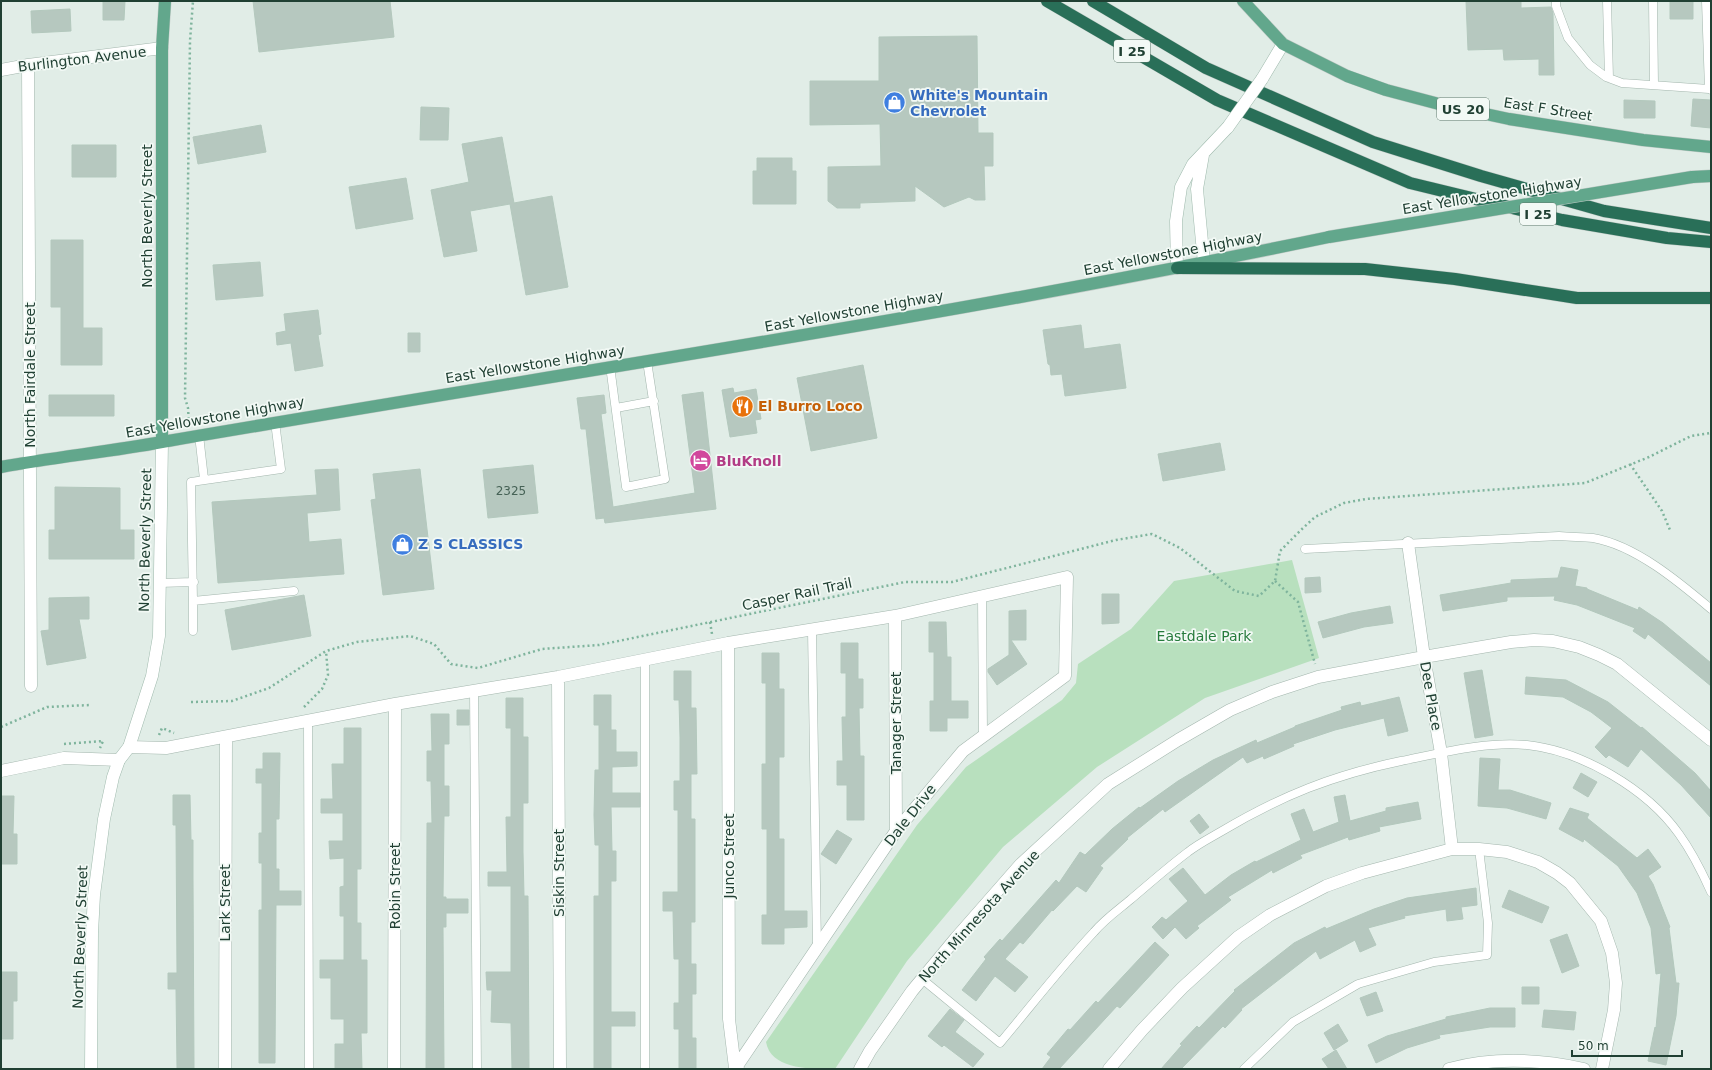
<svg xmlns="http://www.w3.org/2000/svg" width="1712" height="1070" font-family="'DejaVu Sans',sans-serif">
  <rect width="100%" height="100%" fill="#e1ede7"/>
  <path fill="#b8e0be" d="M1292,560L1319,658L1205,698L1097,767L1003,847L907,961L835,1069C811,1069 771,1070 766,1042L917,825L966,767L1062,700L1076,683L1078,664L1131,629L1174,581Z"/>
  <path fill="#b6c8bf" stroke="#b3c8bd" d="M103,1H125L124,20H103Z
    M253,1H390L394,37L259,52Z
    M1466,1H1521V8L1551,7L1553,13L1554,75H1539V59L1504,60L1503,49L1468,50Z
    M1670,1H1693V19H1670Z
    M70,9L71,31L32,33L31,11Z
    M977,36L978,133H993V166H984L985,200H975L969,197L944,207L915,186V201L860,203V208H837L828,201V167L881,166L880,124L810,125V81H879V37Z
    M1693,99L1711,100V128L1691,126Z
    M1624,100L1655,101V118H1624Z
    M421,107L449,108L448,140H420Z
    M261,125L266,152L198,164L193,137Z
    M502,137L514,203L552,196L568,287L526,295L510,204L470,211L477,251L444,257L431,190L469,182L462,144Z
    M72,145H116V177H72Z
    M757,158H792V171H796V204H753V171H757Z
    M406,178L413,219L356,229L349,187Z
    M51,240H83V328H102V365H61V307H51Z
    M260,262L263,296L216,300L213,265Z
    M318,310L321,334L318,335L323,366L295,371L291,343L277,345L276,333L286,331L284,314Z
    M1081,325L1084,349L1120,344L1126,388L1065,396L1062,374L1051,375L1050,365L1048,364L1043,330Z
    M408,333H420V352H408Z
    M863,365L877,438L811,451L797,378Z
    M733,388L734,393L756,389L761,419L755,420L757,433L730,437L722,390Z
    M703,392L716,509L605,523L604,518L596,519L586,429H581L577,398L604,395L606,413L601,414L613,507L695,493L682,395Z
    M49,395H114V416H49Z
    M1220,443L1225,470L1163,481L1158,454Z
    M533,465L538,513L488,518L483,470Z
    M338,469L340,510L307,513L309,542L341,539L344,574L218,583L212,502L317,495L315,470Z
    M420,469L434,589L383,595L371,500L376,499L373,474Z
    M55,487L120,488V530H134V559H49V530H55Z
    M1561,567L1578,570L1575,586L1587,588V589L1638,610L1639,607L1663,623L1711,663V686L1648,634L1645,639L1633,631L1635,628L1577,605L1554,600L1555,596L1507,597V601L1443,611L1440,595L1511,583V580L1558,578Z
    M1320,577L1321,592L1305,593V578Z
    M1102,594H1119V623L1102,624Z
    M304,595L311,636L232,650L225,610Z
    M89,597V619H79L86,658L47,665L41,631L49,630V598Z
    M1390,606L1393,623L1364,627L1323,638L1318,622L1351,613Z
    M1026,610V640H1011L1027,664L997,685L988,672V669L1009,655V611Z
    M929,622H946L947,657H951V701H968V718H947V731H930V701H934V652H929Z
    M841,643H858V679H863V708H859L860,756H864V820H847V785H837V761H843L842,717H846V673H841Z
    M762,653H779V689H784V757H779V839H784V911H807V927L784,928V944H762V915H767V829H762V764H766V683H762Z
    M1482,670L1493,735L1475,738L1464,673Z
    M674,671H691V708H696L697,774H691V819H695V922H691V964H696V994H692V1038H696V1068H679V1029H674V1003H679V959H674L673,911H663V892H678V810H674V781H680V737L679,700H674Z
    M1526,677L1566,680L1608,702L1641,728L1642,727L1695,773L1711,791V818L1681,785L1641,749L1628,767L1609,755L1606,758L1595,747L1612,728L1591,712L1563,697L1525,694Z
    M594,695H611V730H616V752H637V766L612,767V793H640V807H611L612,851H616V881H611V1012H635V1026H611V1069H594V896H599V845H595L594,815L595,770H599V725H594Z
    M1399,697L1408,731L1388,736L1384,718L1335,730L1293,744L1294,746L1264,759L1263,756L1247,763L1243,757L1165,812L1163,809L1127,838L1128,839L1100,866L1103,868L1086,892L1077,886L1053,911L1052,910L1023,944L1020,942L1005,959L1028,977L1015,992L995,976L976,1001L962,990L986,959L984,957L1000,939L1002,941L1056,880L1059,883L1080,852L1085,855L1112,829L1139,807L1140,808L1178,781L1213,760L1256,740L1257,743L1295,727V726L1342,710L1341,707L1360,702L1361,706Z
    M506,698H523V737H528V803H523V852L524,896H528L529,1069H512L511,1023L491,1022L492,990H487L486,972H511V886H488V872H507L506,817H511V728H506Z
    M457,710H469V725H457Z
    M431,714H449V744H444V786H449V816H444L443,897H446V899H468V913H446V927H443L444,1069H426L427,823H432L431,781H427V751H432Z
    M344,728H361V869H357V923H361V960H367V1033H361L362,1069H335V1044H344V1019H331V978H320V960H344V916H340V887L344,886V858L330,859L329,841H343V813H321V799H333L332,764H344Z
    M263,753H280L279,819H276V869H279V891H301V905H276L275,1063H259V910H262V863H259V833H262V783H256V769H263Z
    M1480,758L1500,759L1498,790H1510L1551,803L1546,819L1507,808L1478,806Z
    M1581,773L1597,782L1588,797L1573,788Z
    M173,795H190L191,840H193V878L194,1068H177L176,989H168V973H177L176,825H173Z
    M1345,795L1350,821L1386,811V808L1418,802L1421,819L1379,827L1380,831L1349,840L1348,837L1300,855L1302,858L1273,873L1272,870L1228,897L1231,900L1197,926L1199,928L1186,939L1175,927L1163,939L1152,927L1162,917L1166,920L1188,901L1169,879L1183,868L1205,895L1231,875L1255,861L1256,862L1301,840L1291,814L1304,809L1313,832L1339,822L1334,797Z
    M1,796H14L13,834H17V864H1Z
    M1570,808L1589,814L1587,818L1637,858L1648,849L1661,867L1648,876L1653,884L1670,927L1669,928L1676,983H1679L1676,1016L1666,1065L1648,1061L1655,1027L1656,1028L1661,973L1656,974L1651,928L1637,893L1618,866L1584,839L1583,842L1559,829Z
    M1199,814L1209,827L1200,834L1190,821Z
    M837,830L852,839L836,864L821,854Z
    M1476,888L1477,905L1461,907L1463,919L1447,921L1446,909L1404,916L1405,918L1368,928L1376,945L1360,952L1355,940L1320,959L1316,951L1241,1009L1242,1010L1225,1028L1223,1026L1181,1069H1161L1182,1045L1180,1044L1197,1026L1199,1028L1235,991L1234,990L1294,943L1325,927L1326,929L1374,909L1407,898Z
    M1509,890L1549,907L1542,923L1502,907Z
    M1567,934L1579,966L1562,973L1550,940Z
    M1155,942L1169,955L1120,1008L1117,1006L1059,1069H1042L1051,1057L1047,1054L1068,1029L1070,1030L1096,1001L1098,1003Z
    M1,972H17V1001H13V1039H1Z
    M1522,987H1539V1004H1522Z
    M1376,992L1383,1011L1367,1016L1360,998Z
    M1490,1008H1515V1027H1490L1439,1035L1440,1038L1407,1048L1376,1063L1368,1045L1387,1036L1446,1019V1017Z
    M950,1009L964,1020L955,1032L984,1054L973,1067L944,1045L942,1047L928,1036Z
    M1544,1010L1576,1012L1574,1030L1542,1027Z
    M1338,1024L1348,1041L1334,1050L1324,1033Z
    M1336,1050L1347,1069H1329L1322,1059Z"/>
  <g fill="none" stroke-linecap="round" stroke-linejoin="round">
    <defs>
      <path id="lane" d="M1556,1V6L1568,38L1590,65L1606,77L1622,83L1709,89
        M1607,1L1609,78
        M1653,1L1654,85
        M1706,1L1709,89L1711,90
        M610,366L626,487L665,479L647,361
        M616,408L654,401
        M275,422L281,469L191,482L193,601L294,591
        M199,435L204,479
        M1305,549L1559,536C1571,537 1582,537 1593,538C1635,545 1679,582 1711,609
        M159,583L194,582
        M982,596L983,736
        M812,630L817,947
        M193,631V601
        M645,660V1069
        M474,691L477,1069
        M308,721L309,1069
        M922,979L1000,1043C1031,1006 1061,967 1094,932C1104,920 1118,910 1130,900C1149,884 1168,867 1188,852C1198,844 1210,838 1222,831C1281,796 1333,775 1401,761C1441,753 1486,741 1527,745C1582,751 1647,789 1679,834C1692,852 1702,872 1711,892
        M1244,1069L1293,1022L1358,984L1434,962L1487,955L1488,923L1479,849"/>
      <path id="street" d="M28,65L31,686
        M1,70L28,65L162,48
        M1408,543L1424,657L1441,753L1452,849
        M895,616L896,831
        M728,643L729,1019L735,1068L738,1069
        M558,677L560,1069
        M129,747L166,748L395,704L558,677L728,643L895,616L1067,577L1065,676L963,751L896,831L735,1069
        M1,771L64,758L119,760
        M225,1069L226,737
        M394,1069L395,704
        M860,1069L870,1051L912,991L956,938L1020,865L1108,784L1178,740L1230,710L1272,692L1318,677L1424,657L1511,642L1534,640L1553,641L1579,647L1599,655L1617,664L1711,740
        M1109,1069L1142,1030L1182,988L1238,937L1270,915L1326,886L1362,873L1452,849H1479L1507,852L1538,862L1557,873L1570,883L1601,921L1612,953L1616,983L1614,1010L1602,1069
        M1449,1069C1494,1057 1539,1059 1584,1069"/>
      <path id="secondary" d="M1262,79L1283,44
        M1203,155L1197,189L1204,263
        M1177,268L1176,221L1181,187L1193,164L1228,127
        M91,1069L92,933L94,895L104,819L113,777L119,760L129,747L152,676L159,636L162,442"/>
      <path id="primary" d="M1243,1L1283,44L1347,76L1386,90L1439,104L1509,119L1643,140L1711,147
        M1692,177L1711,176
        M162,442V48L165,1
        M1,467C54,457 108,452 162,442C551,375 942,318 1329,237"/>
      <path id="highway" d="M1047,1L1217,100L1410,183L1562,220L1667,238L1711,242
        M1093,1L1206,68L1373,142L1481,176L1604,211L1711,228
        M1177,268L1365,269L1455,279L1577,298H1711"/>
    </defs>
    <use href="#lane" stroke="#a3b6ad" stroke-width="9"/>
    <use href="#street" stroke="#a3b6ad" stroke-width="13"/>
    <use href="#secondary" stroke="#9fbaad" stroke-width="13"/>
    <use href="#primary" stroke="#c1cac6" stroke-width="13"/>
    <use href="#highway" stroke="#c1cac6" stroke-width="13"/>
    <path stroke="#7fb49d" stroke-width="2.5" stroke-dasharray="2 3" stroke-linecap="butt" d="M189,424L188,408L185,398L190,41L193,1
      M1630,464L1662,511L1670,530
      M1275,581L1298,602L1315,664
      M710,622L712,634
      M191,702L232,701L269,688L326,651L357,642L410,636L434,644L451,664L478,668L542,649L599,645L905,582H952L1116,540L1152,534L1180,548L1235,591L1259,596L1275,581L1280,551L1302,529L1315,517L1344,503L1366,499L1585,483L1649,457L1691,436L1711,433
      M304,707L322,689L328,675L326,651
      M1,727L47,707L90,705
      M159,735L162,728L174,733
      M64,744L103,741L100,748"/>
    <use href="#lane" stroke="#fff" stroke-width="8"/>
    <use href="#street" stroke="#fff" stroke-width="12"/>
    <use href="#secondary" stroke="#fff" stroke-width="12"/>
    <use href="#primary" stroke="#62a78c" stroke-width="12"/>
    <use href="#highway" stroke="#296f58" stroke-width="12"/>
    <defs>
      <path id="secondary-bridge" d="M1228,127L1262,79"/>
      <path id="primary-bridge" d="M1329,237L1692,177"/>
    </defs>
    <use href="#secondary-bridge" stroke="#9fbaad" stroke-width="13" stroke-linecap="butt"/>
    <use href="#primary-bridge" stroke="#c1cac6" stroke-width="13" stroke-linecap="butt"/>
    <use href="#secondary-bridge" stroke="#fff" stroke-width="12"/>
    <use href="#primary-bridge" stroke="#62a78c" stroke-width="12"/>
  </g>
  <defs>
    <symbol id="shop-disc" viewBox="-11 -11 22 22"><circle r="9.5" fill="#3f7fe0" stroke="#f2f9f5"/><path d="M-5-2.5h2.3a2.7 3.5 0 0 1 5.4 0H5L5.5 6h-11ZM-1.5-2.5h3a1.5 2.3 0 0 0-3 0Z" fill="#fff"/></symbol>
    <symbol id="restaurant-disc" viewBox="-11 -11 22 22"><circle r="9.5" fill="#e8710a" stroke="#f2f9f5"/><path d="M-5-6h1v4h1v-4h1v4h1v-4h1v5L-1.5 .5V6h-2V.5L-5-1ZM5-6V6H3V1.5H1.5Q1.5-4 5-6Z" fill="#fff"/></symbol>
    <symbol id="hotel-disc" viewBox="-11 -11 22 22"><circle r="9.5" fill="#d1479c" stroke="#f2f9f5"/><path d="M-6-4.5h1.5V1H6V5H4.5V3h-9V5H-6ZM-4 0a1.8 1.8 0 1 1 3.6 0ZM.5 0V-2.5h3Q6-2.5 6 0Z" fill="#fff"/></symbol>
  </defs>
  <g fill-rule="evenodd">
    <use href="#shop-disc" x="882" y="90" width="25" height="25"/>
    <use href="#restaurant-disc" x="730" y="394" width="25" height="25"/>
    <use href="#hotel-disc" x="688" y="448" width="25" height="25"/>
    <use href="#shop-disc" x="390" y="532" width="25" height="25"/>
  </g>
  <g text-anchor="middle" stroke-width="3.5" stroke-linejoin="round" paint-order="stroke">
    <g font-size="12" fill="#466256">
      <text x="511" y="495">2325</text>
    </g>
    <g fill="#f2f9f5" stroke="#5f786d" stroke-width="1">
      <rect x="1114" y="40" width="36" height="22" rx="3"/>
      <rect x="1437" y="98" width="52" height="22" rx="3"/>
      <rect x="1520" y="203" width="36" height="22" rx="3"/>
    </g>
    <g font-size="13" font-weight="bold" fill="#204033">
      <text x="1132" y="56">I 25</text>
      <text x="1463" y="114">US 20</text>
      <text x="1538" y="219">I 25</text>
    </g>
    <g font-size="14" fill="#204033" stroke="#f2f9f5">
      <text transform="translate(82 59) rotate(-7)" y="5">Burlington Avenue</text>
      <text transform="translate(1548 109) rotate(9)" y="5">East F Street</text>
      <text transform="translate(1492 195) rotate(-9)" y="5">East Yellowstone Highway</text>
      <text transform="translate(147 216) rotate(-90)" y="5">North Beverly Street</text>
      <text transform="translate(1173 253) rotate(-11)" y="5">East Yellowstone Highway</text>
      <text transform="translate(854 311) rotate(-10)" y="5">East Yellowstone Highway</text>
      <text transform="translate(535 364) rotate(-9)" y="5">East Yellowstone Highway</text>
      <text transform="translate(30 375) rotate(-90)" y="5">North Fairdale Street</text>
      <text transform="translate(215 417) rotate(-10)" y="5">East Yellowstone Highway</text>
      <text transform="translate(145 540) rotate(-89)" y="5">North Beverly Street</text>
      <text transform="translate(797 594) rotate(-12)" y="5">Casper Rail Trail</text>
      <text transform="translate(1431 696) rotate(80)" y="5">Dee Place</text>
      <text transform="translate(896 723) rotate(-90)" y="5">Tanager Street</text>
      <text transform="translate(910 815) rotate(-52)" y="5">Dale Drive</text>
      <text transform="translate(729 856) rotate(-90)" y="5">Junco Street</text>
      <text transform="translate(559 873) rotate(-90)" y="5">Siskin Street</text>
      <text transform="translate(395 886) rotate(-90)" y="5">Robin Street</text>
      <text transform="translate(225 903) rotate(-90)" y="5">Lark Street</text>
      <text transform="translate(979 916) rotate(-48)" y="5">North Minnesota Avenue</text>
      <text transform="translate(80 937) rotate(-88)" y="5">North Beverly Street</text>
    </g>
    <g font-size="14" font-weight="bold" fill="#366cbe" stroke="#f2f9f5" text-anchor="start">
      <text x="910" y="100">White's Mountain<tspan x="910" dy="16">Chevrolet</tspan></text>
      <text x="418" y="549">Z S CLASSICS</text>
    </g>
    <g font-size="14" font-weight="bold" fill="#c56008" stroke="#f2f9f5" text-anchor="start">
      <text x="758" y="411">El Burro Loco</text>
    </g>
    <g font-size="14" font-weight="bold" fill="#b23c85" stroke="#f2f9f5" text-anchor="start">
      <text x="716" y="466">BluKnoll</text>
    </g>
    <g font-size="14" fill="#267b3c" stroke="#f2f9f5">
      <text x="1204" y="641">Eastdale Park</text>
    </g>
  </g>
  <rect width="1712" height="1070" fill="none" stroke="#204033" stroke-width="4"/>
  <path d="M1572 1050v6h110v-6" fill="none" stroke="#204033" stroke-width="2"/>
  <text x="1578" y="1050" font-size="12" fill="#204033" stroke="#f2f9f5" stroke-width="3" paint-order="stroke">50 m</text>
</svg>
